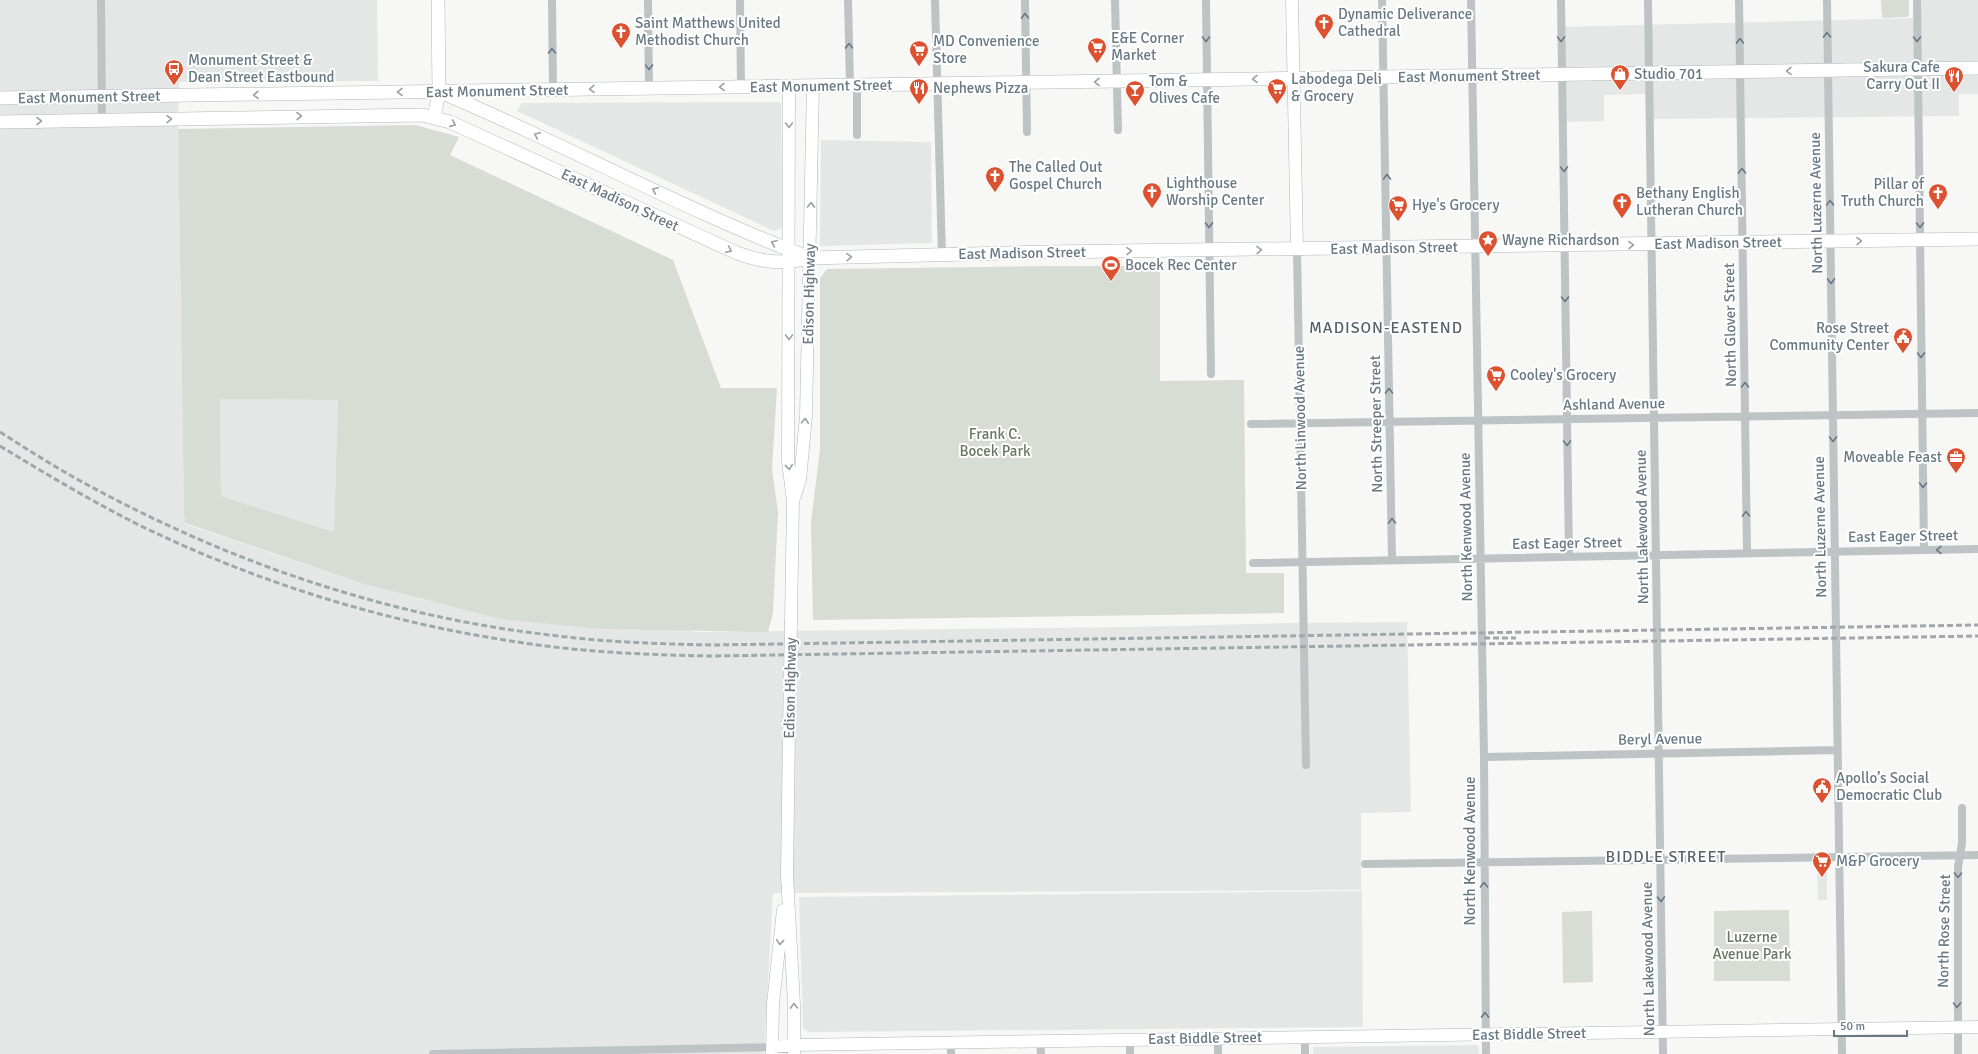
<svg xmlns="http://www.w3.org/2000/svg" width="1978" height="1054" font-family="Signika,sans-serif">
  <rect width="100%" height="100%" fill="#f7f7f5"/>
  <path fill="#e5e6e6" d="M0,0H377L378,81L179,82L178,135L184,514L185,524L364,584L429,601L698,632L1133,627L1292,623L1407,622L1411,812L1361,813V890L773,893L764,1054H0Z
    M1917,0H1978V94H1959V116L1650,119V94L1604,95V121L1563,122L1561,27L1917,18Z
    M781,102L782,228L774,231L517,111L522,103Z
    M821,140L931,142L932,243L820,246Z
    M220,399L338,400L334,532L221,496Z
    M1817,874H1827V900H1818Z
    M1362,891L1363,1027L809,1032L803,1028L799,897Z
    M1478,1045L1479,1054H1313V1047Z"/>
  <path fill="#d7dcd4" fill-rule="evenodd" d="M1881,0H1909V16L1907,17L1882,18Z
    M415,125L459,137L450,155L673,260L721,388H777L772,469L778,512L773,613L768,632L601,629L501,619L364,584L185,523L184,514L178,129ZM220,399L338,400L334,532L221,496Z
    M1054,266H1160V381L1244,380L1246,573H1284V613L813,620L811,522L820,449V278L827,269Z
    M1789,910L1790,981H1714V911Z
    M1592,911L1593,982L1563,983L1562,912Z"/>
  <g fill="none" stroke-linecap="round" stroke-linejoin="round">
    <defs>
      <path id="secondary" d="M1292,0L1297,249
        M789,86L788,461L793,501L791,621
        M795,496L800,480L806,416L813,86
        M789,731L787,875L794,1004V1054
        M772,1047L794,1045L1978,1027
        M772,1054L773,1004L783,910"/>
      <path id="primary" d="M445,94C568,146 685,210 810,258
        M0,98L1978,68
        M434,117L439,92L438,0
        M0,122L423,115L450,122L737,253C763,263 783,264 810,258L1048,252L1978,239"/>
    </defs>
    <use href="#secondary" stroke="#b1b7bb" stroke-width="13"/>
    <use href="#primary" stroke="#b2b7bb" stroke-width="14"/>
    <path stroke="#bec3c6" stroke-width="8" d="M101,0L102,120
      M552,0L553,90
      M648,0L649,88
      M740,0L741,87
      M848,0L850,85
      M935,0L942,255
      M1025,0L1027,132
      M1115,0L1118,130
      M1206,0L1211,374
      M1382,0L1392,560
      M1471,0L1484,757L1486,1054
      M1561,0L1569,557
      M1648,0L1663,1054
      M1739,0L1747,553
      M1827,0L1842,1054
      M1917,0L1924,550
      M857,85V135
      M1297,249L1306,765
      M1251,424L1978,413
      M1253,563L1978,549
      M1484,757L1837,750
      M1365,864L1978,855
      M1305,1037V1054
      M1218,1038V1054
      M1130,1039V1054
      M1040,1040L1041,1054
      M951,1042V1054
      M433,1054L772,1047
      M1958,1054V867L1962,843V808"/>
    <use href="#secondary" stroke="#fff" stroke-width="12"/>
    <use href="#primary" stroke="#fff" stroke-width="13"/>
    <path stroke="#a0a7ac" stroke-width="3" stroke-dasharray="6 3" stroke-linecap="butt" d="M0,432C33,453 66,474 101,492C240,566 393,617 550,635C604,642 658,644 713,645L1978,625
      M0,446C46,474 93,502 141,526C269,588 405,628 546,646C601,653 656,655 712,656L1978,636
      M1484,638H1516"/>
    <defs>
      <path id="secondary-bridge" d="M789,731L791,621"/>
    </defs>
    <use href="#secondary-bridge" stroke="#b1b7bb" stroke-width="13" stroke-linecap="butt"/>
    <use href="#secondary-bridge" stroke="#fff" stroke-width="12"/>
  </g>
  <defs><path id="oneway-chevron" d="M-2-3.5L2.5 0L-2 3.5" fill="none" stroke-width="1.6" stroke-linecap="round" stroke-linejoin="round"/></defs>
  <g stroke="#687984">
    <use href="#oneway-chevron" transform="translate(1025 16) rotate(-91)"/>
    <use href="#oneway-chevron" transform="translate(1827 35) rotate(-91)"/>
    <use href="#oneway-chevron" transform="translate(1206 39) rotate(89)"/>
    <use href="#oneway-chevron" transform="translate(1561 39) rotate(89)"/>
    <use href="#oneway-chevron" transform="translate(1917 39) rotate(89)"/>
    <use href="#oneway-chevron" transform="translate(1740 41) rotate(-91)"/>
    <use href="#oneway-chevron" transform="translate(849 46) rotate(-91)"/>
    <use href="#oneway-chevron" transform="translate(552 51) rotate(-91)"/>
    <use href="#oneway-chevron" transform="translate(649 67) rotate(89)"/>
    <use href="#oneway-chevron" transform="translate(1564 169) rotate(89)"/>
    <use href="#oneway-chevron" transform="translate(1742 171) rotate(-91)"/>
    <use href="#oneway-chevron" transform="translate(1387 177) rotate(-91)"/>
    <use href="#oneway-chevron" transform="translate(1830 203) rotate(-92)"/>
    <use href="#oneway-chevron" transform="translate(1209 225) rotate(89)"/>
    <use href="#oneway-chevron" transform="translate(1920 225) rotate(89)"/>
    <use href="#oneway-chevron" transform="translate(1831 281) rotate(90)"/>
    <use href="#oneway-chevron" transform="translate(1565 299) rotate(89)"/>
    <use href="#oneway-chevron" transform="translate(1921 355) rotate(89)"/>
    <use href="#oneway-chevron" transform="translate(1745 385) rotate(-91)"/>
    <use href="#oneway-chevron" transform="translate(1389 391) rotate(-91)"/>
    <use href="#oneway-chevron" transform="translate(1833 439) rotate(89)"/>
    <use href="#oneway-chevron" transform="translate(1567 443) rotate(89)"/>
    <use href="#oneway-chevron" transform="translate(1923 485) rotate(89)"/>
    <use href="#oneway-chevron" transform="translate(1746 514) rotate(-91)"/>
    <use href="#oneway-chevron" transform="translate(1392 521) rotate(-91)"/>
    <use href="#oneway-chevron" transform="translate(1939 550) rotate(179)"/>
    <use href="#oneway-chevron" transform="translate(1958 875) rotate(91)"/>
    <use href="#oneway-chevron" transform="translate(1484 885) rotate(-90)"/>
    <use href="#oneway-chevron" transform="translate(1661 899) rotate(88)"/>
    <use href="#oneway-chevron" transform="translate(1957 1005) rotate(90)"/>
    <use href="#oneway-chevron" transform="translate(1485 1015) rotate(-91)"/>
  </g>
  <g stroke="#95a1a9">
    <use href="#oneway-chevron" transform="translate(1789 71) rotate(179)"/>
    <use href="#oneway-chevron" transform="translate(1255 79) rotate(179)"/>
    <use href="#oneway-chevron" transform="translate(1097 82) rotate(179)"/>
    <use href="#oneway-chevron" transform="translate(722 87) rotate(179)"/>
    <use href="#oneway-chevron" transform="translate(592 89) rotate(179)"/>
    <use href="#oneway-chevron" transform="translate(400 92) rotate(179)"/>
    <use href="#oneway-chevron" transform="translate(256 95) rotate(179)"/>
    <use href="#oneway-chevron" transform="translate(299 116) rotate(-1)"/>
    <use href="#oneway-chevron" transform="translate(169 119) rotate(-1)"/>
    <use href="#oneway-chevron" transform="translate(39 121) rotate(-1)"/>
    <use href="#oneway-chevron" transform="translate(453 124) rotate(24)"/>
    <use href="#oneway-chevron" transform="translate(789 125) rotate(90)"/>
    <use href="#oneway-chevron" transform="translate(537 135) rotate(-155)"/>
    <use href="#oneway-chevron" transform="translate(655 190) rotate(-155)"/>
    <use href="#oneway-chevron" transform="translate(811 205) rotate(-89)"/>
    <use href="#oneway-chevron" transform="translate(1859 241) rotate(-1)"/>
    <use href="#oneway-chevron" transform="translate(774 243) rotate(-157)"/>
    <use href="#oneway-chevron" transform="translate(1631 245) rotate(-1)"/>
    <use href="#oneway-chevron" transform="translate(729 250) rotate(24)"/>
    <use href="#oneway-chevron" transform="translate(1259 250) rotate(-1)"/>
    <use href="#oneway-chevron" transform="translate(1129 251) rotate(-1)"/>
    <use href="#oneway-chevron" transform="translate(849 257) rotate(-1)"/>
    <use href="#oneway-chevron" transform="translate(789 337) rotate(90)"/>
    <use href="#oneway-chevron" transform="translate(805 421) rotate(-86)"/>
    <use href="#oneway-chevron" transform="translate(789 467) rotate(84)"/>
    <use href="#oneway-chevron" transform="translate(780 942) rotate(96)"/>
    <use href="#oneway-chevron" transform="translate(794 1006) rotate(-91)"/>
  </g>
  <defs>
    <symbol id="church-pin" viewBox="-11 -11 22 30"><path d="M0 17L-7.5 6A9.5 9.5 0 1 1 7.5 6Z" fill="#dc5130" stroke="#fff"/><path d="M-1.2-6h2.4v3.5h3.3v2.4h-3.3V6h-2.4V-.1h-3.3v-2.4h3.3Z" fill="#fff"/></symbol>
    <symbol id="supermarket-pin" viewBox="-11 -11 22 30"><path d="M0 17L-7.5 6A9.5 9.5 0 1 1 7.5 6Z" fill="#dc5130" stroke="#fff"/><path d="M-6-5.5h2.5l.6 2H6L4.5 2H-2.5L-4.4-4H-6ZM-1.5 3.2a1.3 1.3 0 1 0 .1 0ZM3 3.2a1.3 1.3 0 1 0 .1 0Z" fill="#fff"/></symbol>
    <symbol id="bus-pin" viewBox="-11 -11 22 30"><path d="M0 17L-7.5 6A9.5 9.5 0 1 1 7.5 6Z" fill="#dc5130" stroke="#fff"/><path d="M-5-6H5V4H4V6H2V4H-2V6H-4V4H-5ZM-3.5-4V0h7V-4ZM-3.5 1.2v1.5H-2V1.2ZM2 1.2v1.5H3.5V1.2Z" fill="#fff"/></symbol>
    <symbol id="shop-pin" viewBox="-11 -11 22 30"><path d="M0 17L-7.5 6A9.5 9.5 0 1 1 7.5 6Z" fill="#dc5130" stroke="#fff"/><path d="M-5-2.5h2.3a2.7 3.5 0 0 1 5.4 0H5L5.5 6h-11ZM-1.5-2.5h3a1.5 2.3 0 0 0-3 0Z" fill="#fff"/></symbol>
    <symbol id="restaurant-pin" viewBox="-11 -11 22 30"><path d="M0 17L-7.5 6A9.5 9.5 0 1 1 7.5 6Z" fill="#dc5130" stroke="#fff"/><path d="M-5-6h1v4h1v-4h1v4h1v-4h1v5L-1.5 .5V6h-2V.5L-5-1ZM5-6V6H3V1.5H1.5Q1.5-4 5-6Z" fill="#fff"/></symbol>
    <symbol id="bar-pin" viewBox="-11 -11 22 30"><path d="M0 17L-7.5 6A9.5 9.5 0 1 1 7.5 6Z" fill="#dc5130" stroke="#fff"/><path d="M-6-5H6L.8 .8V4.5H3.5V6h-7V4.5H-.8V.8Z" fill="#fff"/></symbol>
    <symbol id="sight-pin" viewBox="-11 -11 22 30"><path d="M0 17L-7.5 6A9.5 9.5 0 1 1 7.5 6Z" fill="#dc5130" stroke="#fff"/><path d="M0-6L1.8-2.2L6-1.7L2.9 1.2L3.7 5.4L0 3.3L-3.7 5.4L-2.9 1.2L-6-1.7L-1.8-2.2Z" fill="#fff"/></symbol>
    <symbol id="stadium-pin" viewBox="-11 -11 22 30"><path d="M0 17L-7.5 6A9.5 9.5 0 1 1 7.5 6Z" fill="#dc5130" stroke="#fff"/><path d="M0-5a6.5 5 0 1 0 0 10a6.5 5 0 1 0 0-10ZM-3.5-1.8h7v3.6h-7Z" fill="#fff"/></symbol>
    <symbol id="civic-pin" viewBox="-11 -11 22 30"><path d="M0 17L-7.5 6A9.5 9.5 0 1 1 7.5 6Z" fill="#dc5130" stroke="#fff"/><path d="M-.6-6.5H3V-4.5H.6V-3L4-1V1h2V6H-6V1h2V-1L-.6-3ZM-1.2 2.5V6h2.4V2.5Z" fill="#fff"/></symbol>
    <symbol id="office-pin" viewBox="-11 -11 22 30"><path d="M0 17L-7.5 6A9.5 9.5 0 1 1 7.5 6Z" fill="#dc5130" stroke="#fff"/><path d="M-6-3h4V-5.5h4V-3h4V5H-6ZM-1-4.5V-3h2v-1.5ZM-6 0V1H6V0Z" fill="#fff"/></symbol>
  </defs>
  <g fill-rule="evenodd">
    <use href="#church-pin" x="1313" y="12" width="22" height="30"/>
    <use href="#church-pin" x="610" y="21" width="22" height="30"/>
    <use href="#supermarket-pin" x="1086" y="36" width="22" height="30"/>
    <use href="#supermarket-pin" x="908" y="39" width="22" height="30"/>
    <use href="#bus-pin" x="163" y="58" width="22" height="30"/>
    <use href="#shop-pin" x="1609" y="63" width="22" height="30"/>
    <use href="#restaurant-pin" x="1943" y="65" width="22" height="30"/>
    <use href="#restaurant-pin" x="908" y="77" width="22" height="30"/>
    <use href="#supermarket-pin" x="1266" y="77" width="22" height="30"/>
    <use href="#bar-pin" x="1124" y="79" width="22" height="30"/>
    <use href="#church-pin" x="984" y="165" width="22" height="30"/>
    <use href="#church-pin" x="1141" y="181" width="22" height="30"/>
    <use href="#church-pin" x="1927" y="182" width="22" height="30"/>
    <use href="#church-pin" x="1611" y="191" width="22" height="30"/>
    <use href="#supermarket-pin" x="1387" y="194" width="22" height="30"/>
    <use href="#sight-pin" x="1477" y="229" width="22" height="30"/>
    <use href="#stadium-pin" x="1100" y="254" width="22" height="30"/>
    <use href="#civic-pin" x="1892" y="326" width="22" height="30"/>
    <use href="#supermarket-pin" x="1485" y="364" width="22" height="30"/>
    <use href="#office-pin" x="1945" y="446" width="22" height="30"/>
    <use href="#civic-pin" x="1811" y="776" width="22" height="30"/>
    <use href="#supermarket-pin" x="1811" y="850" width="22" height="30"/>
  </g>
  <g text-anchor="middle" stroke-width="4" stroke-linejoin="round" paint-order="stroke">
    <g font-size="15" fill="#687984" stroke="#fff" text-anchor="start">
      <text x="1338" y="19">Dynamic Deliverance<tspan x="1338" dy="17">Cathedral</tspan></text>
      <text x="635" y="28">Saint Matthews United<tspan x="635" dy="17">Methodist Church</tspan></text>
      <text x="1111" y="43">E&amp;E Corner<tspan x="1111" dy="17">Market</tspan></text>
      <text x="933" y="46">MD Convenience<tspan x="933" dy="17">Store</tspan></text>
      <text x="188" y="65">Monument Street &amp;<tspan x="188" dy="17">Dean Street Eastbound</tspan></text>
      <text x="1940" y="72" text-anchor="end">Sakura Cafe<tspan x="1940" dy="17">Carry Out II</tspan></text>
      <text x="1634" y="79">Studio 701</text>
      <text x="1291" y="84">Labodega Deli<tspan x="1291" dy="17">&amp; Grocery</tspan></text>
      <text x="1149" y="86">Tom &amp;<tspan x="1149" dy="17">Olives Cafe</tspan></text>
      <text x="933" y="93">Nephews Pizza</text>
      <text x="1009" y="172">The Called Out<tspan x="1009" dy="17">Gospel Church</tspan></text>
      <text x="1166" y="188">Lighthouse<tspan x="1166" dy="17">Worship Center</tspan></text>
      <text x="1924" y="189" text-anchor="end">Pillar of<tspan x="1924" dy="17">Truth Church</tspan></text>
      <text x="1636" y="198">Bethany English<tspan x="1636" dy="17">Lutheran Church</tspan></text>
      <text x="1412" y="210">Hye's Grocery</text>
      <text x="1502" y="245">Wayne Richardson</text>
      <text x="1125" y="270">Bocek Rec Center</text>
      <text x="1889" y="333" text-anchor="end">Rose Street<tspan x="1889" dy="17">Community Center</tspan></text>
      <text x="1510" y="380">Cooley's Grocery</text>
      <text x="1942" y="462" text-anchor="end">Moveable Feast</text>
      <text x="1836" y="783">Apollo’s Social<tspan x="1836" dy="17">Democratic Club</tspan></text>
      <text x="1836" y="866">M&amp;P Grocery</text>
    </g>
    <g font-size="15" fill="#687984" stroke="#fff">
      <text transform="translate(1469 76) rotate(-1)" y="5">East Monument Street</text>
      <text transform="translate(821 86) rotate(-1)" y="5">East Monument Street</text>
      <text transform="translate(497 91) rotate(-1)" y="5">East Monument Street</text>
      <text transform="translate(89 97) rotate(-1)" y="5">East Monument Street</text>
      <text transform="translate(620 200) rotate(25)" y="5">East Madison Street</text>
      <text transform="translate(1816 203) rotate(-91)" y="5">North Luzerne Avenue</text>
      <text transform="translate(1718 243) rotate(-1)" y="5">East Madison Street</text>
      <text transform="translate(1394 248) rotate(-1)" y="5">East Madison Street</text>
      <text transform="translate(1022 253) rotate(-1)" y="5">East Madison Street</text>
      <text transform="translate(809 294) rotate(-89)" y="5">Edison Highway</text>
      <text transform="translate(1730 325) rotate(-91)" y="5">North Glover Street</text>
      <text transform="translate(1614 404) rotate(-1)" y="5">Ashland Avenue</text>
      <text transform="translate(1300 418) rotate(-91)" y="5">North Linwood Avenue</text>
      <text transform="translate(1376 424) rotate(-91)" y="5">North Streeper Street</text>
      <text transform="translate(1466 527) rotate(-91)" y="5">North Kenwood Avenue</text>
      <text transform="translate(1642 527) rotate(-91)" y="5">North Lakewood Avenue</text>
      <text transform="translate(1820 527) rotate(-91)" y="5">North Luzerne Avenue</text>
      <text transform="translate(1903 536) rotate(-1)" y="5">East Eager Street</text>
      <text transform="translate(1567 543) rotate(-1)" y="5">East Eager Street</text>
      <text transform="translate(790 688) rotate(-89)" y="5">Edison Highway</text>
      <text transform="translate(1660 739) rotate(-1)" y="5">Beryl Avenue</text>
      <text transform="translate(1470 851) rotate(-90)" y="5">North Kenwood Avenue</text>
      <text transform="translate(1944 931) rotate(-89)" y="5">North Rose Street</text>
      <text transform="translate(1648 959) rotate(-91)" y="5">North Lakewood Avenue</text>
      <text transform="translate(1529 1034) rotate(-1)" y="5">East Biddle Street</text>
      <text transform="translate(1205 1038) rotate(-1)" y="5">East Biddle Street</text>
    </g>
    <g font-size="15" fill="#667762" stroke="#fff">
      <text x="995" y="439">Frank C.<tspan x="995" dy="17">Bocek Park</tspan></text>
      <text x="1752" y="942">Luzerne<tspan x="1752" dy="17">Avenue Park</tspan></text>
    </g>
    <g font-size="16" letter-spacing="1" fill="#55626a" stroke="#fff">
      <text x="1386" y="333">MADISON-EASTEND</text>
      <text x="1666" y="862">BIDDLE STREET</text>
    </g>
  </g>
  <path d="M1834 1030v6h73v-6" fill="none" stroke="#687984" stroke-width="2"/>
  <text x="1840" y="1030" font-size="12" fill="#687984" stroke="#ffffff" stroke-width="3" paint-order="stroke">50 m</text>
</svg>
